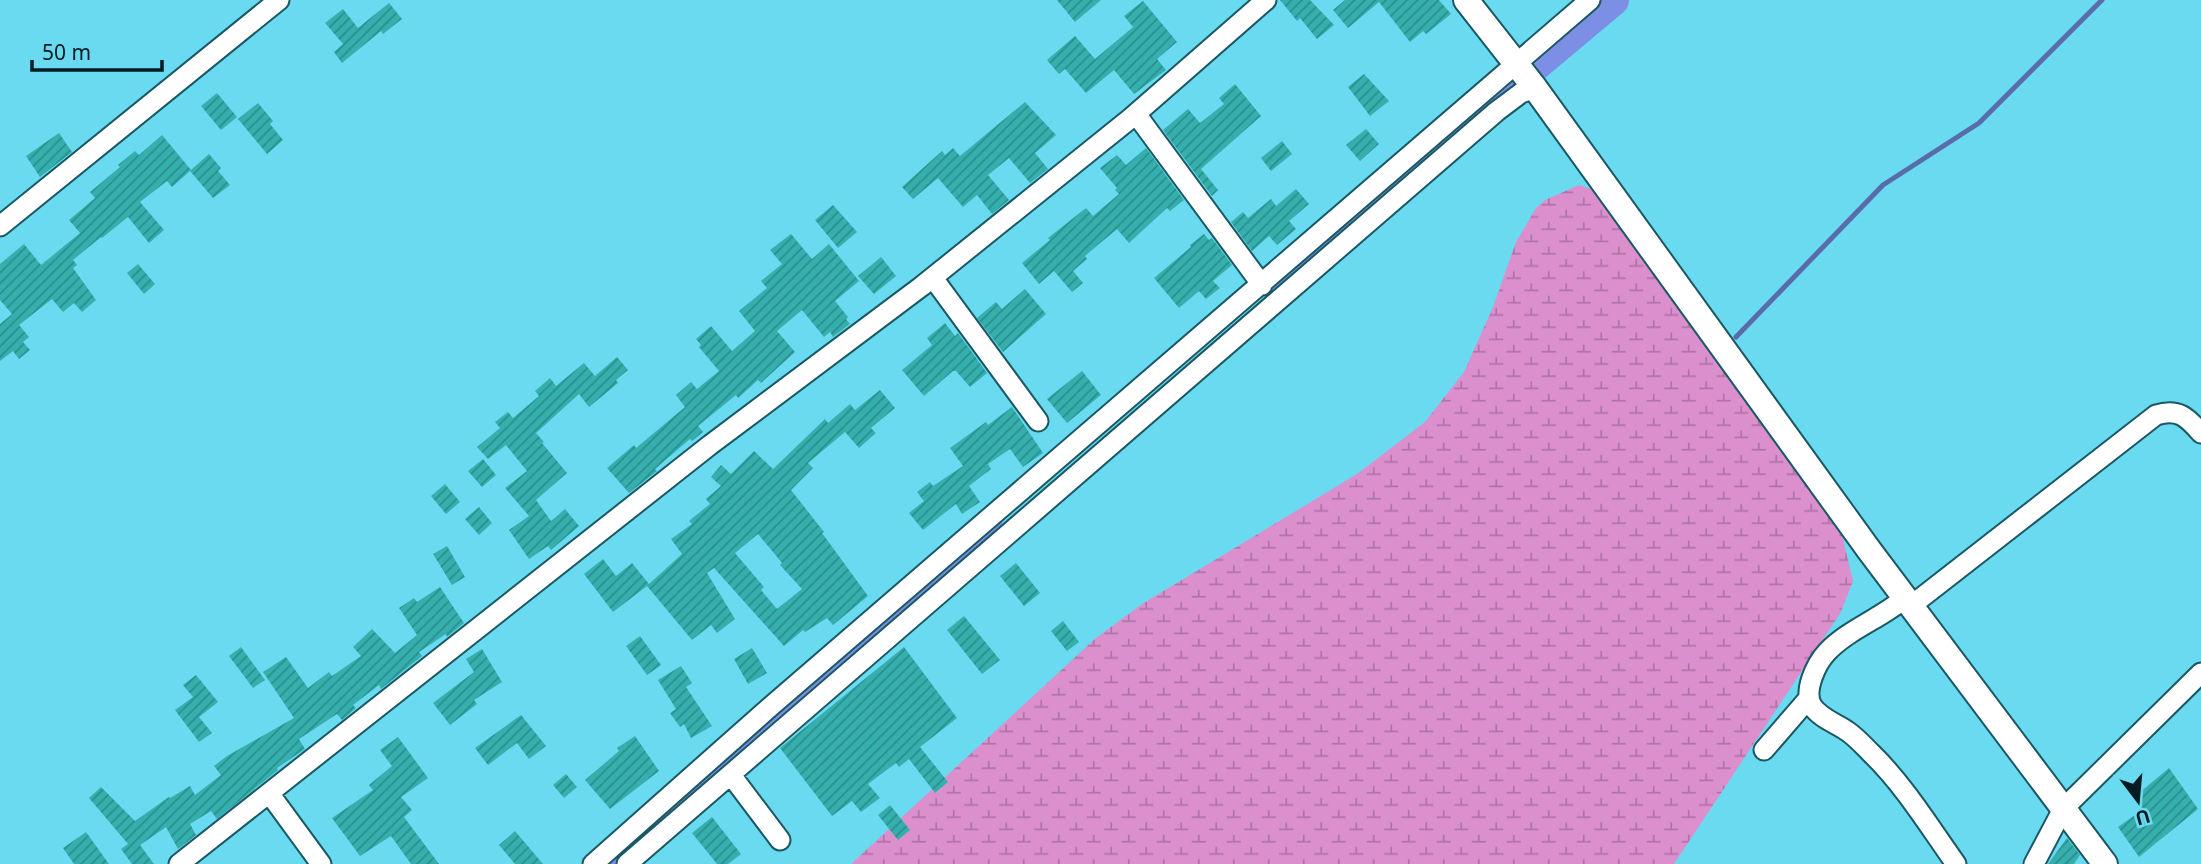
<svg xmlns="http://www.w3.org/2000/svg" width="2201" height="864" font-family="'Noto Sans',sans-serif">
  <defs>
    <pattern id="wetland-marsh" width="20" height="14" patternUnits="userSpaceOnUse" patternTransform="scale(1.75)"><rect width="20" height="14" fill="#db8fcd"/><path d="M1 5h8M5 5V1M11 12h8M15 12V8" fill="none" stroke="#af74a6"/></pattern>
    <pattern id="building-hatch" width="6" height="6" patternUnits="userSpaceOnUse" patternTransform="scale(1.75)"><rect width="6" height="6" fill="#35afad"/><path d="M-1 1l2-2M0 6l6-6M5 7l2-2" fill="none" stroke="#2b8e8c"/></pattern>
  </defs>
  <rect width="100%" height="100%" fill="#6adaf1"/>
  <path fill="url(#wetland-marsh)" d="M1579,185L1594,190L1840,526L1853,581L1841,612L1674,864H851L1096,638L1142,604L1357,474L1425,422L1464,372L1493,307L1516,242L1536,208L1545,200Z"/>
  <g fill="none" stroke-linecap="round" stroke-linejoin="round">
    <path stroke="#586caa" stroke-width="5" d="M1736,337L1883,185L1979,123L2102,0"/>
    <path stroke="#7d8fe5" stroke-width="32" d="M1274,284L1613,0
      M608,864L913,599L988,530"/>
  </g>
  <path fill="url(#building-hatch)" fill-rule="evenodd" d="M1057,0H1101L1075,22Z
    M1280,0H1310L1334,25L1317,39L1300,18L1297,21Z
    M1345,0H1439L1451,14L1426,34L1423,31L1410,42L1379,2L1348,28L1333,10Z
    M1143,1L1177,42L1157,59L1166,70L1134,94L1114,70L1086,93L1065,69L1059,74L1047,60L1075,36L1095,59L1133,27L1124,16Z
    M389,3L402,19L383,34L381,31L342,63L334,52L343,44L325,23L343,9L358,28Z
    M1364,74L1389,101L1370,116L1348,87Z
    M1235,84L1261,116L1201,169L1218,190L1212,196L1163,130L1188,109L1200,123L1224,104L1219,98Z
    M217,93L237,117L221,130L201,106Z
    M1025,102L1056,135L1035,153L1048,169L1030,183L1009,158L988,175L1009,200L992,214L977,195L963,207L938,178L913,199L902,187L942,151L945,155L953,148L960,156Z
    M258,103L273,121L270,124L283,140L267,154L238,119Z
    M1366,129L1379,144L1360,161L1346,145Z
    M59,133L72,152L40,177L26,156Z
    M162,135L191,170L209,154L221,168L218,171L230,185L213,198L190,171L172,187L167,181L140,202L164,230L149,243L128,217L102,238L101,237L73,260L77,265L73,268L96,300L82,312L74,303L63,312L52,299L19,325L29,337L23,342L30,350L19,359L13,351L0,361V324L12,314L0,300V264L24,244L41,265L80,233L69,220L95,198L90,192L120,167L118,165L135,151L139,155Z
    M1282,141L1292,154L1271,171L1261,158Z
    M1146,148L1184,200L1170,211L1167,208L1129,243L1117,229L1085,256L1087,259L1073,271L1083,283L1072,292L1054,271L1039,284L1022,263L1050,240L1048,238L1086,208L1093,216L1119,194L1115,190L1117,188L1100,168L1117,155L1126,165Z
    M1296,189L1309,204L1289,221L1296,229L1277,245L1269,236L1252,251L1231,222L1243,212L1248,218L1271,199L1276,206Z
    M833,205L857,232L838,248L815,220Z
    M791,234L812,259L829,244L859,281L835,301L848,317L846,319L850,324L833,337L830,332L824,337L802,310L777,331L795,352L761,383L758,380L738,398L736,395L698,426L703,432L692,441L690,439L655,469L657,471L629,493L607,468L634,445L636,448L685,407L676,395L691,382L697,389L719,371L699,347L701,345L696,339L711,326L732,351L755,331L739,311L767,288L761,281L782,264L770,250Z
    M1204,234L1209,240L1212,238L1232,265L1213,281L1220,288L1206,299L1199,291L1179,308L1154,278L1191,247L1190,245Z
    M881,257L896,276L874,294L858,276Z
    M138,264L155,284L144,294L127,273Z
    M1025,289L1046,314L1003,352L977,318L996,302L1002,309Z
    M945,323L955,336L958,333L987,373L970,387L956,371H953L924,396L902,370L932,345L927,338Z
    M617,357L628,370L616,380L618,383L589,407L579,394L536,433L544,442L542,443L567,473L536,500L551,521L565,509L579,526L551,550L548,546L529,559L509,530L529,516L505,488L527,471L506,445L488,459L477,447L500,428L495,422L508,412L513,418L539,396L535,391L550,378L556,386L584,363L595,376Z
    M1082,371L1101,395L1067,423L1047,399Z
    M880,390L895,408L871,428L876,433L859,448L845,432L808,463L813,468L791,490L824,532L822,533L868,596L833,625L827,618L805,632L803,630L784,646L714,568L707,573L735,619L717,633L711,625L692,640L647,586L613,612L584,574L603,559L616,576L632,563L649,584L682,554L671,539L692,524L689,521L710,504L706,499L721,486L711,477L721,465L731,474L754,451L773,469L825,419L828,423L850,404L855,410ZM758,534L782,563L780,565L802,589L777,609L761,590L764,587L735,553Z
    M1012,407L1043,453L1023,467L1010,449L988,464L991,469L969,486L980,502L962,514L956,504L923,530L909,513L924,501L917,492L930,482L933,486L963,466L950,448L986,422L988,425Z
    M483,459L496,475L482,487L468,471Z
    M445,484L460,502L446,514L431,496Z
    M479,507L492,523L479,535L465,519Z
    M447,546L465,577L452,585L433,554Z
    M1016,563L1040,593L1024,606L1000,576Z
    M440,587L464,623L447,637L446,634L419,652L422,656L381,689L379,685L353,705L356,708L342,720L337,714L299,739L305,749L277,768L278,770L217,819L211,811L190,824L196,835L178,849L166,827L140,845L154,864H132L121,849L128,844L89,798L101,787L135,821L169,797L170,798L190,786L195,795L221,775L214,766L227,756L294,718L263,672L286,657L308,688L329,672L332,676L361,656L353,647L372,629L395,653L417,635L399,608L414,598L417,602Z
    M964,616L1000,660L982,674L947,630Z
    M1063,621L1079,642L1067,651L1051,631Z
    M640,636L661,665L647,675L626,646Z
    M241,647L265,680L253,688L229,656Z
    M904,647L957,718L920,747L948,782L935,793L909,759L899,767L896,763L868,784L880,798L861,812L852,801L832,816L780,748Z
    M752,648L767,673L748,684L734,659Z
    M482,649L502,682L474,700L477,704L450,725L433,703L474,672L466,659Z
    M681,666L692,683L686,687L712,726L691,738L684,724L680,727L670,713L676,709L658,680Z
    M196,675L218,702L199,717L212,733L199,742L175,710L193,697L183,685Z
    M521,715L546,746L529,759L517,743L488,765L475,748Z
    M635,736L659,771L610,809L585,780L619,751L617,748Z
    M398,737L428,778L401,797L412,810L404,817L439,864H411L391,836L360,856L332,818L373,790L369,785L392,766L380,750Z
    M2169,768L2198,809L2139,857L2118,827L2142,810L2133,798Z
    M566,774L577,787L564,798L553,785Z
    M890,805L910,830L898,840L878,815Z
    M712,817L741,854L728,864H717L692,833Z
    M515,831L543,864H515L499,845Z
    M86,832L109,864H74L63,848Z
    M2067,838L2080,855L2074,864H2048Z"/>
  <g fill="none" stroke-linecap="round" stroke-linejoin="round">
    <defs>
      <path id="minor" d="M1136,114L1262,285
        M0,226L279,0
        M933,278L1038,421
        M1906,597C1882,618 1849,629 1827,652C1816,664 1803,691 1812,706C1821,719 1836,723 1847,731C1856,737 1863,745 1871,753C1904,785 1929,826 1956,864
        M1912,605L2156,415C2178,408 2187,417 2201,433
        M1764,750L1809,698
        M731,775L780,840
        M269,793L321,864
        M179,864L710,445L922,286L1131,118L1266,0
        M593,864L770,707L1590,0
        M627,864L1497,111L1521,93L1535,88
        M2034,864L2063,809L2201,673"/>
      <path id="tertiary" d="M1466,0L1535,88L1869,550L2105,864"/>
    </defs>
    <use href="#minor" stroke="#1a5864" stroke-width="23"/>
    <use href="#tertiary" stroke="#1a5864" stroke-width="28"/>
    <use href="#minor" stroke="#fff" stroke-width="19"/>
    <use href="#tertiary" stroke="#fff" stroke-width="24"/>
  </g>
  <g transform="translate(2138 801) rotate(164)" stroke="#6adaf1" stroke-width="5" paint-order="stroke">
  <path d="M0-5L12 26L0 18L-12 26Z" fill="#031b21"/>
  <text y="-10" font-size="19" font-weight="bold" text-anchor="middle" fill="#031b21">U</text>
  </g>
  <path d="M32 60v10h130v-10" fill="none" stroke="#031b21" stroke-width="3.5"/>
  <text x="42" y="60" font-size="21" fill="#031b21" stroke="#6adaf1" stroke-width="5" paint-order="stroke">50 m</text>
</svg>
